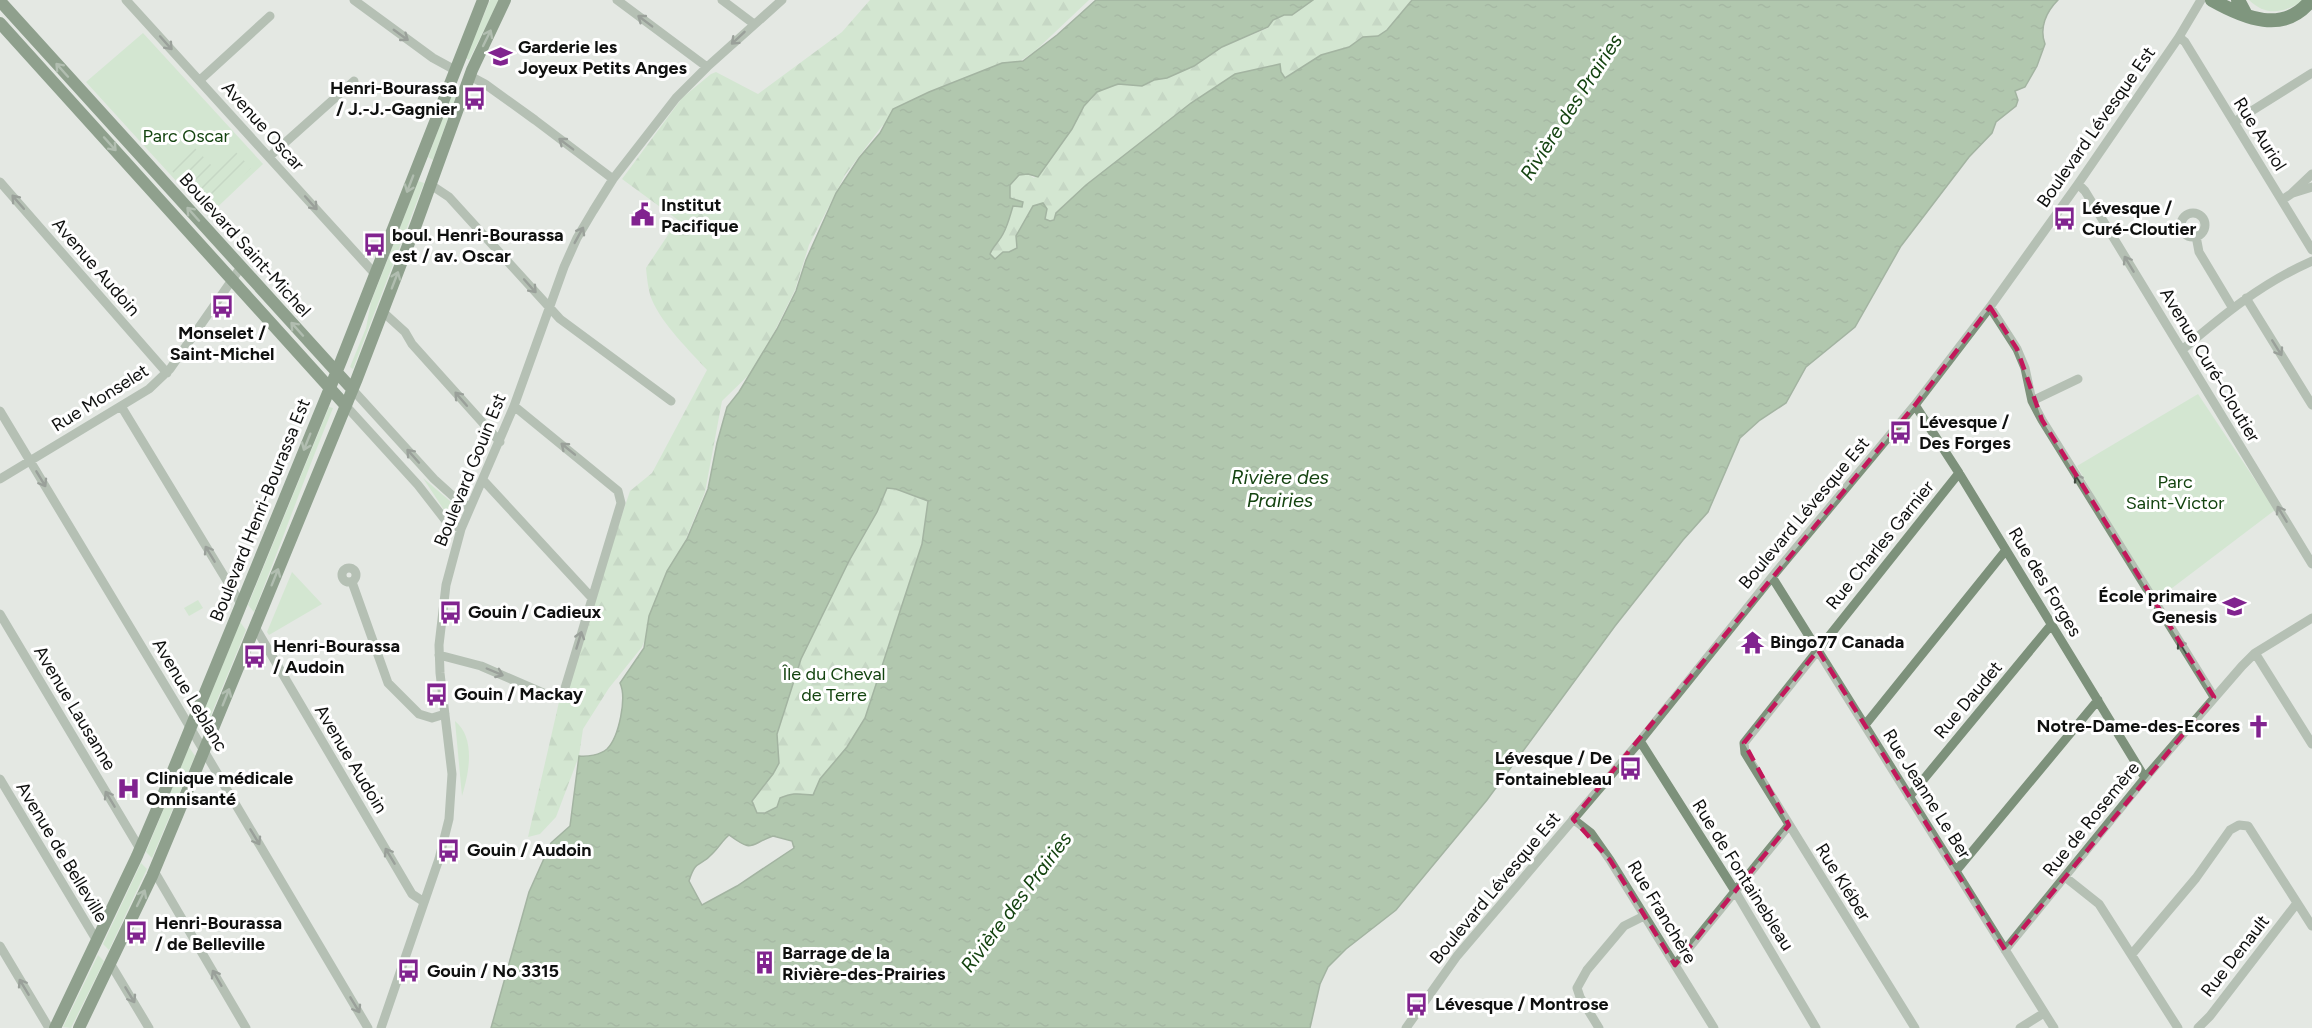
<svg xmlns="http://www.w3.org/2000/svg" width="2312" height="1028" font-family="Figtree,sans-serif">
  <defs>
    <pattern id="forest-firs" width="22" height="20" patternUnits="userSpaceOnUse" patternTransform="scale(1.5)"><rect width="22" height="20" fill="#bfe5ba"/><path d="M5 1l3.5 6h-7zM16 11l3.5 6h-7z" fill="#a3c39f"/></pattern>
    <pattern id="garden-furrows" width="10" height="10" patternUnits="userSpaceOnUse" patternTransform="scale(1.5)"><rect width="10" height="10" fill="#bfe5ba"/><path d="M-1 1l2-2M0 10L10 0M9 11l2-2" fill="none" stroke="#a3c39f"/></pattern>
    <pattern id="water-ripples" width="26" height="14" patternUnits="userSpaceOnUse" patternTransform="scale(1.5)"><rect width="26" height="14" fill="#73a06d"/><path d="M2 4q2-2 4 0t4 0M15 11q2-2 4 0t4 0" fill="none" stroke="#5d8158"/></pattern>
  </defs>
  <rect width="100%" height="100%" fill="#e4e8e3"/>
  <path fill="#bfe5ba" d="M490,0H499L469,60L466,58Z
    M2249,0H2303C2286,13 2266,17 2249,0Z
    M143,33L263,164L208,216L86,82Z
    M455,86L459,87L433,160L428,157Z
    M418,181L424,183L353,369L350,367L366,328L371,302Z
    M2198,394L2275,510L2155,601L2077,466Z
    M329,407L333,408C305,476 281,544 254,612L248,605Z
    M423,478L457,507L451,518L448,516Z
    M292,572L322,604L269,635L267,632Z
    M198,600L203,608L189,616L184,608Z
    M240,622L246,630L204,732L199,723Z
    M455,721C476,738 469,773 462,796Z
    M189,747L195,756L152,858L146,852Z
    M141,863L147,869L109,950L103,944Z
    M98,955L104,961L71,1028L63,1027Z"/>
  <path fill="url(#forest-firs)" d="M870,0H1089L1034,52L1005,71L942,90L882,126L845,175L809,245L795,290L757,367L722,401L705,492L642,647L609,688L583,729L579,756L556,817L540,834L528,837L559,702L630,491L652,473L707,370C690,351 662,324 652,300C648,290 647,278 646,268L678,220L622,179L682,98L711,74L716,72L758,94L842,32Z
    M1313,0H1412L1387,30L1378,36L1363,37L1349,47L1321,55L1285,78L1281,72L1280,64L1235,74L1191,103L1086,185L1056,212L1054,220L1050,221L1045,219L1047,209L1033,206L1016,236L1017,248L995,259L990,254C993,246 999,242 1003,234C1008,225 1010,215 1013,206L1017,205L1010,198V185L1019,175L1028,174L1034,178L1072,129L1084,106L1097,92L1118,84L1142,86L1154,80L1167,78L1194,66L1222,47L1268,28L1273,20L1284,15H1293Z
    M887,488L896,489L928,501L922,544L865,718L847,747L820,779L813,795C794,797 775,814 757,813L752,801L773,774L779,763L777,734L801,659L849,561L877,512Z"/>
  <path fill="url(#garden-furrows)" d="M195,148L213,167L233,149L251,168L207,209L171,170Z"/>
  <path fill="url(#water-ripples)" stroke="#557551" stroke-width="1.5" fill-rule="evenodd" d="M1096,0H1313L1292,15H1284L1273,20L1268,27L1222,47L1194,66L1167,78L1154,80L1142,86L1118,84L1097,92L1084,106L1072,129L1038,177L1028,174L1019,175L1010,185V198L1023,202L1022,207L1013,206C1010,216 1008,225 1003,234C999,242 993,246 990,254L995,259L1003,252H1009L1017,248L1016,236L1033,206L1043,203L1047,209L1045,219L1050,221L1054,220L1056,213L1086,185L1191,103L1235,74L1280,64L1281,72L1285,78L1321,55L1349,47L1363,37L1378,36L1387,30L1412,0H2058C2046,12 2039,28 2045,44L2037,66L2025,87L2015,91L2018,100L2016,106L1996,122L1992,133L1969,157L1901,246L1855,327L1806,367L1786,403L1760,420L1740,438L1708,512L1683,540L1615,626L1487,800L1396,910L1346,949L1328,967L1320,984L1310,1028H491L529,892L551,843L570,826L579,756C587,757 600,755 607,749C619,737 627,698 620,683L644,648L649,616L667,571L687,539L708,489L717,443L727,407L739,392L777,329L796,291L806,260L836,193L859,158L880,133L893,109L929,92L1002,63L1023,61L1057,35ZM887,488L896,489L928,501L922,544L865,718L847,747L820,779L813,795C798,794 795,792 780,798L777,807L765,813H757L752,801L773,774L779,763L777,734L801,659L849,561L877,512ZM729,835C754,853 748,845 773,836L792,841L794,848L737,886L702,905L689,881C696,858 700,868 713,853C719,847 723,840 729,835Z"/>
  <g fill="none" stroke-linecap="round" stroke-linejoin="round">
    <path stroke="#7d917b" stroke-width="9" d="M126,0L375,274
      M354,0L433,58L455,70
      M617,0L707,67
      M722,0L754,24
      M2179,37L2185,42L2312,250
      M470,76L485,84L535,120L613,179
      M200,80L270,16
      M2234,122L2312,73
      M269,157L354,81
      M0,182L167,373
      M2078,184L2085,191L2312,564
      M431,185L449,197L560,319L671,401
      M2293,193L2312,187
      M2282,200L2291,194L2312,174
      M2181 225a12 12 0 1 1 24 0a12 12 0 1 1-24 0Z
      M2196,236L2199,252L2232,307
      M2246,298L2312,405
      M1990,307L2017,349L2025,368L2032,401L2042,420L2214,697
      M383,312L405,332L412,344L500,442
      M2182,350C2223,315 2262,283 2312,261
      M352,389L434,479L455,498L470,508
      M2032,401L2078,379
      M1915,405L1959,473L2145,778
      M121,406L241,604
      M346,406L418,485L446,521L461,529
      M0,411L175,702L368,1028
      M0,479L149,389L170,369L241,267
      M483,480L592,598
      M342 575a7 7 0 1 1 14 0a7 7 0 1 1-14 0Z
      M1772,577L2054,1028
      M352,582L388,683L419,714L432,718L445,714
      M0,614L140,849
      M255,627L412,894L424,902
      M2255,653L2312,744
      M439,655L481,666L550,696L561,695L565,688L621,503L618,491L514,406
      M1865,725L2006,550
      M1640,741L1735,891L1816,1028
      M0,779L97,941
      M1909,797L2051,625
      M1573,819L1591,833L1610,860L1714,1028
      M154,871L246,1028
      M1956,871L2098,700
      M2065,877L2099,904L2178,1028
      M0,946L49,1028
      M2005,950L2145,778L2242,666L2255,653L2312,618
      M2132,954L2196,878L2230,830L2239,825L2248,826L2312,926
      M110,963L149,1028
      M1675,965L1789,825
      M381,1028L439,859L449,819L452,774L440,673L439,645L446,585L461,529L514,406L564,267L577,238L593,211L613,179L676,98L707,67L782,0
      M1406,1028L1457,956L1640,741L1772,577L1915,405L1990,307L2078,184L2179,37L2201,0
      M1599,1028L1580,997L1577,988L1587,970L1624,926L1644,916
      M1915,1028L1745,753L1744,743L1959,473
      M2020,1028L2044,1013
      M2198,1028L2210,1016L2297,903"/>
    <path stroke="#284b25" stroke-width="12" d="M0,1L352,389
      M0,23L346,406
      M55,1028L137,856L163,795L341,361L483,0
      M79,1028L152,876L177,816L356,381L417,222L472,70L505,0"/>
    <path stroke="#053303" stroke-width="14" d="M2212,0C2244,18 2284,35 2311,0
      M2238,0L2246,15"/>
  </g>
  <defs><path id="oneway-shaft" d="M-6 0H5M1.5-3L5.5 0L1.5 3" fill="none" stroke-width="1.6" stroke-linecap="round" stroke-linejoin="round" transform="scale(1.5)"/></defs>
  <g stroke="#404a40">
    <use href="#oneway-shaft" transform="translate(645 21) rotate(-143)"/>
    <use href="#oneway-shaft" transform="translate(401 35) rotate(36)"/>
    <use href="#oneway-shaft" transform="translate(738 38) rotate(137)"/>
    <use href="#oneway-shaft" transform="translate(166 43) rotate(48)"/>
    <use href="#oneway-shaft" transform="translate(566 144) rotate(-143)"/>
    <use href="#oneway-shaft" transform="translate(18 202) rotate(-131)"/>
    <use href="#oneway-shaft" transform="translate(311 203) rotate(48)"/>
    <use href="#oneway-shaft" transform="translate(579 235) rotate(-61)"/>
    <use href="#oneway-shaft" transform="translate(2129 264) rotate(-121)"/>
    <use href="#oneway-shaft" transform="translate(530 286) rotate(48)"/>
    <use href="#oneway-shaft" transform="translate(2277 348) rotate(58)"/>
    <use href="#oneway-shaft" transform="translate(461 399) rotate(-131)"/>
    <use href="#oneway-shaft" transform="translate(568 449) rotate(-141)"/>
    <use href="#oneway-shaft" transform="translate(413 456) rotate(-132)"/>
    <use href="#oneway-shaft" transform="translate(41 479) rotate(59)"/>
    <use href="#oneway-shaft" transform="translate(2080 482) rotate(-122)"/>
    <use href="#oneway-shaft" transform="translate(2282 514) rotate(-121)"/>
    <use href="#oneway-shaft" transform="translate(210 554) rotate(-121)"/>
    <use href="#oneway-shaft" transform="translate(579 640) rotate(-73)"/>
    <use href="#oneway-shaft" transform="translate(2183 648) rotate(-122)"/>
    <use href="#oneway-shaft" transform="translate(495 672) rotate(23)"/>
    <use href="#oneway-shaft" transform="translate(110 799) rotate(-121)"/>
    <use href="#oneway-shaft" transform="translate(255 837) rotate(59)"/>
    <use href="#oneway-shaft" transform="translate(390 856) rotate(-121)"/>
    <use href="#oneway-shaft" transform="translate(217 978) rotate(-120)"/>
    <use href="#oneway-shaft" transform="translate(24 987) rotate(-121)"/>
    <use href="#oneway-shaft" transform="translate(130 995) rotate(59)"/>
    <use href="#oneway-shaft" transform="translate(355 1005) rotate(59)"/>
  </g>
  <g stroke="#738a71">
    <use href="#oneway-shaft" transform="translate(487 38) rotate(-64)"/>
    <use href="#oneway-shaft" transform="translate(62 70) rotate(-132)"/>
    <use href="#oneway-shaft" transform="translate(110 144) rotate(48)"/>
    <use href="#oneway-shaft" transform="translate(410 184) rotate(111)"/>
    <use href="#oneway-shaft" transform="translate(193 214) rotate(-132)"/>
    <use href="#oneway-shaft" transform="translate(395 280) rotate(-69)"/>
    <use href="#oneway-shaft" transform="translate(297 329) rotate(-132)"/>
    <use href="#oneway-shaft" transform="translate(307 442) rotate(112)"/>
    <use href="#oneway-shaft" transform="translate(275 577) rotate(-68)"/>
    <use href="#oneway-shaft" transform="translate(226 697) rotate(-68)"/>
    <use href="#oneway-shaft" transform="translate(141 898) rotate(-64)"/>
  </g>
  <path d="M0 0H2312V1028H0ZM1990,307L2017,349L2042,420L2214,697L2005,950L1818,650L1744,743L1789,825L1675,965L1610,860L1573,819L1915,405Z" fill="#e4e8e3" fill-opacity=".55" fill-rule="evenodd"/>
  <path fill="none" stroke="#c2185b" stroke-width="4.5" stroke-dasharray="12 8" stroke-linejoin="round" d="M1990,307L2017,349L2042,420L2214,697L2005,950L1818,650L1744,743L1789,825L1675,965L1610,860L1573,819L1915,405Z"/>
  <defs>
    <symbol id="school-bare" viewBox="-9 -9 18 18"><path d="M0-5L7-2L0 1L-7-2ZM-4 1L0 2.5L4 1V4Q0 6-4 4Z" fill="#81238f" stroke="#fff" stroke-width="2.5" paint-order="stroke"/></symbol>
    <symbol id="bus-bare" viewBox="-9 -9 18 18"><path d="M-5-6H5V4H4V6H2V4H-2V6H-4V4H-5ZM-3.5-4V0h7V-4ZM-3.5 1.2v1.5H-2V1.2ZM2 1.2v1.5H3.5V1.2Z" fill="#81238f" stroke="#fff" stroke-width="2.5" paint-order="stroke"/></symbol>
    <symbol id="civic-bare" viewBox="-9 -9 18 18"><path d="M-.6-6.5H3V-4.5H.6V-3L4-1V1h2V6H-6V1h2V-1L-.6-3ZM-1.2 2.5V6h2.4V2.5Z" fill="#81238f" stroke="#fff" stroke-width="2.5" paint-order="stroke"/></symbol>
    <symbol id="temple-bare" viewBox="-9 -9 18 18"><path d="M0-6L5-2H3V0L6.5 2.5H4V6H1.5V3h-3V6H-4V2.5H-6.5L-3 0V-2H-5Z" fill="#81238f" stroke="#fff" stroke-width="2.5" paint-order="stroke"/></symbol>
    <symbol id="church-bare" viewBox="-9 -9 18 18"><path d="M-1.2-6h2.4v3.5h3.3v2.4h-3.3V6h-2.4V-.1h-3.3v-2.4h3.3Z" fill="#81238f" stroke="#fff" stroke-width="2.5" paint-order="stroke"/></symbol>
    <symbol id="hospital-bare" viewBox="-9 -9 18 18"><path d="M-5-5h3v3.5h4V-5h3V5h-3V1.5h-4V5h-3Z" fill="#81238f" stroke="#fff" stroke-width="2.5" paint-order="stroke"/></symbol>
    <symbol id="building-bare" viewBox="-9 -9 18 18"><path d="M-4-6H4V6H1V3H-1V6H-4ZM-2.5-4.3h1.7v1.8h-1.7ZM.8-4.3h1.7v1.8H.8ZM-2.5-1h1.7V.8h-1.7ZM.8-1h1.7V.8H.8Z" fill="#81238f" stroke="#fff" stroke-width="2.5" paint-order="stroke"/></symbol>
  </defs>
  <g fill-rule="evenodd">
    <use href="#school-bare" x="484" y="40" width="33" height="33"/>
    <use href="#bus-bare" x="458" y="82" width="33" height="33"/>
    <use href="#civic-bare" x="626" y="198" width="33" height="33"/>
    <use href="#bus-bare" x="2048" y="202" width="33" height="33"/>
    <use href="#bus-bare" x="358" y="228" width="33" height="33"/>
    <use href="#bus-bare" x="206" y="290" width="33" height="33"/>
    <use href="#bus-bare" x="1884" y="416" width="33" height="33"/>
    <use href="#school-bare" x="2218" y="590" width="33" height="33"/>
    <use href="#bus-bare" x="434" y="596" width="33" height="33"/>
    <use href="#temple-bare" x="1736" y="626" width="33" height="33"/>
    <use href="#bus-bare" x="238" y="640" width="33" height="33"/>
    <use href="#bus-bare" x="420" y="678" width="33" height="33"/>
    <use href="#church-bare" x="2242" y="710" width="33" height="33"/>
    <use href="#bus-bare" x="1614" y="752" width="33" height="33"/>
    <use href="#hospital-bare" x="112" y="772" width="33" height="33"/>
    <use href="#bus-bare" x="432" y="834" width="33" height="33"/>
    <use href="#bus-bare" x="120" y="916" width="33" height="33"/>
    <use href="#building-bare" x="748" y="946" width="33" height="33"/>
    <use href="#bus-bare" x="392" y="954" width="33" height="33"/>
    <use href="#bus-bare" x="1400" y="988" width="33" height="33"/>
  </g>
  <g text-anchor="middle" stroke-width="6" stroke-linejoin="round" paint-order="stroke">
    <g font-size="18" font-weight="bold" fill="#0f100f" stroke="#fff" text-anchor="start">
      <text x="518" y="53">Garderie les<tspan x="518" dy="21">Joyeux Petits Anges</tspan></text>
      <text x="457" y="94" text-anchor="end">Henri-Bourassa<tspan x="457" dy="21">/ J.-J.-Gagnier</tspan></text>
      <text x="661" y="211">Institut<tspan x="661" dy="21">Pacifique</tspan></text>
      <text x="2082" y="214">Lévesque /<tspan x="2082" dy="21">Curé-Cloutier</tspan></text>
      <text x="392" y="241">boul. Henri-Bourassa<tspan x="392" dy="21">est / av. Oscar</tspan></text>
      <text x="222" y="339" text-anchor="middle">Monselet /<tspan x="222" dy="21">Saint-Michel</tspan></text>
      <text x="1919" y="428">Lévesque /<tspan x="1919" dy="21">Des Forges</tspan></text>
      <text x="2217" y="602" text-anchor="end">École primaire<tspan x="2217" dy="21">Genesis</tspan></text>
      <text x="468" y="618">Gouin / Cadieux</text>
      <text x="1770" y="648">Bingo77 Canada</text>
      <text x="273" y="652">Henri-Bourassa<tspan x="273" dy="21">/ Audoin</tspan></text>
      <text x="454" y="700">Gouin / Mackay</text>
      <text x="2240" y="732" text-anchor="end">Notre-Dame-des-Ecores</text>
      <text x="1612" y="764" text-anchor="end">Lévesque / De<tspan x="1612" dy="21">Fontainebleau</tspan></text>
      <text x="146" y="784">Clinique médicale<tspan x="146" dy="21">Omnisanté</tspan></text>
      <text x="467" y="856">Gouin / Audoin</text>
      <text x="155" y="929">Henri-Bourassa<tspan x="155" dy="21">/ de Belleville</tspan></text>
      <text x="782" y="959">Barrage de la<tspan x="782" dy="21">Rivière-des-Prairies</tspan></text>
      <text x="427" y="977">Gouin / No 3315</text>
      <text x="1435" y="1010">Lévesque / Montrose</text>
    </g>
    <g font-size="18" fill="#0f100f" stroke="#fff">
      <text transform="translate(263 126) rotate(48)" y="6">Avenue Oscar</text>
      <text transform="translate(2096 127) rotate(-55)" y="6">Boulevard Lévesque Est</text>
      <text transform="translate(2260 134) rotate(58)" y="6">Rue Auriol</text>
      <text transform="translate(245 245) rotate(48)" y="6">Boulevard Saint-Michel</text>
      <text transform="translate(96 267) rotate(49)" y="6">Avenue Audoin</text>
      <text transform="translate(2210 365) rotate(59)" y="6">Avenue Curé-Cloutier</text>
      <text transform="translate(100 398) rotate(-32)" y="6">Rue Monselet</text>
      <text transform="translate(470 470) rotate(-68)" y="6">Boulevard Gouin Est</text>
      <text transform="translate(260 510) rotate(-68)" y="6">Boulevard Henri-Bourassa Est</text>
      <text transform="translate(1804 513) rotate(-50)" y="6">Boulevard Lévesque Est</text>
      <text transform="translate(1880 545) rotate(-51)" y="6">Rue Charles Garnier</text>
      <text transform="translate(2045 582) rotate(59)" y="6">Rue des Forges</text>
      <text transform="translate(190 695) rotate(59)" y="6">Avenue Leblanc</text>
      <text transform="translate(1968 700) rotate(-50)" y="6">Rue Daudet</text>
      <text transform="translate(75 708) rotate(59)" y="6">Avenue Lausanne</text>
      <text transform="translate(351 759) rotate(59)" y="6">Avenue Audoin</text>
      <text transform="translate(1927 794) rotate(58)" y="6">Rue Jeanne Le Ber</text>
      <text transform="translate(2091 819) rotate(-51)" y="6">Rue de Rosemère</text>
      <text transform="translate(62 852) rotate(59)" y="6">Avenue de Belleville</text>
      <text transform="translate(1743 875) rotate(58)" y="6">Rue de Fontainebleau</text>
      <text transform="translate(1843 882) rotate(58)" y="6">Rue Kléber</text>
      <text transform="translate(1495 888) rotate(-50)" y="6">Boulevard Lévesque Est</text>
      <text transform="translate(1662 912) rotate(59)" y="6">Rue Franchère</text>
      <text transform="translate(2235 956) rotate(-52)" y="6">Rue Denault</text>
    </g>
    <g font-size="18" fill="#144410" stroke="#fff">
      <text x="186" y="142">Parc Oscar</text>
      <text x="2175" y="488">Parc<tspan x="2175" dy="21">Saint-Victor</tspan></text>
      <text x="834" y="680">Île du Cheval<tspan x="834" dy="21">de Terre</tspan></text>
    </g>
    <g font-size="20" font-style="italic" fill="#144310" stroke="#fff">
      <text transform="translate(1571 107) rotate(-57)" y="7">Rivière des Prairies</text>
      <text x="1280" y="484">Rivière des<tspan x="1280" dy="23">Prairies</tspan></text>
      <text transform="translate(1016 902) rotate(-53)" y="7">Rivière des Prairies</text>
    </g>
  </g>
</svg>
